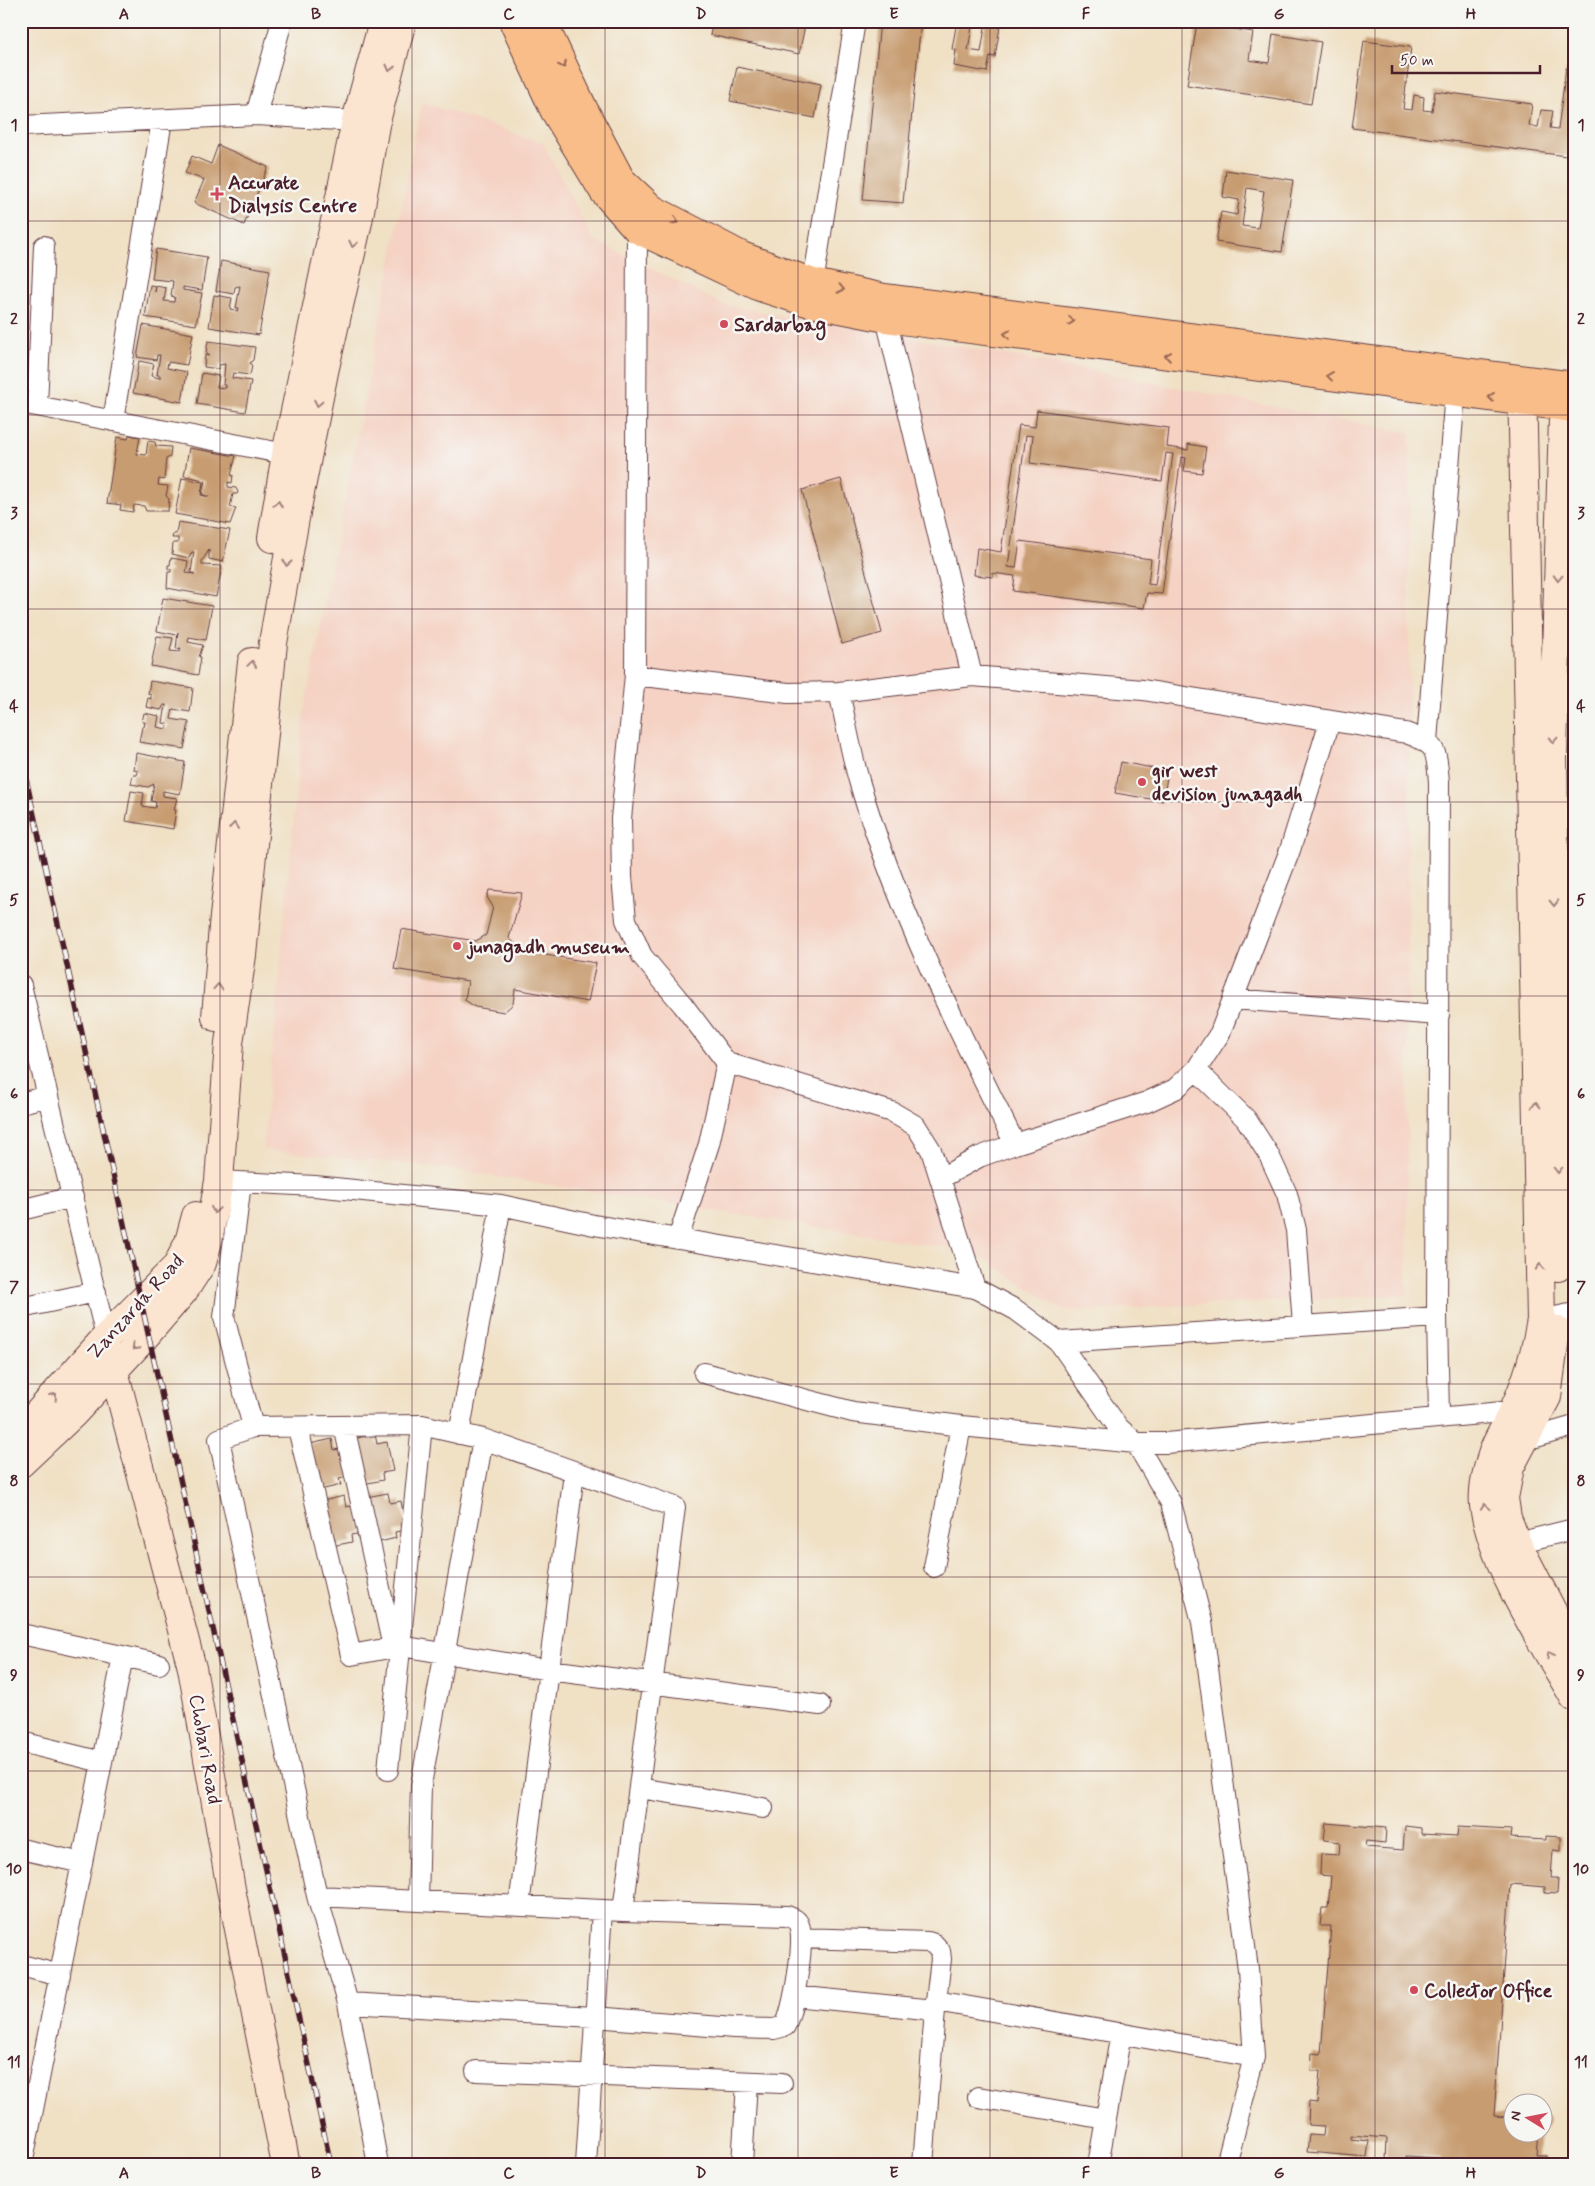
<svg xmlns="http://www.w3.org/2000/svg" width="1595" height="2186" font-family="Mynerve,sans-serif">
  <rect width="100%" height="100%" fill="#f6f6f2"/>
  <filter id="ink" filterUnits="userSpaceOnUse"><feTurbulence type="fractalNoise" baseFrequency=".02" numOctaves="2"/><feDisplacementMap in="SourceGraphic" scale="10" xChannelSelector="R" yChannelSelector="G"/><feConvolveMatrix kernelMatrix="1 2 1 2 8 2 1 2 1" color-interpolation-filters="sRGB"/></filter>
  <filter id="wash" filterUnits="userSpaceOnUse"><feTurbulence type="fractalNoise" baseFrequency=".0096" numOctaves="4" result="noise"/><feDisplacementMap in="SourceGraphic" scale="20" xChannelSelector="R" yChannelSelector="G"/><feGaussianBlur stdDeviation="1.12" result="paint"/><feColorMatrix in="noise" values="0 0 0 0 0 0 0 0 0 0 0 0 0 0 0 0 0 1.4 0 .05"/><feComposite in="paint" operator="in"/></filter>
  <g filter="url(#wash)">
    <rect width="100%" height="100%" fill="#f0e0c4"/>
    <path fill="#f5d2c3" d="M422,102L543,143L593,239L724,305L1026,358L1410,433L1407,1295L1063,1311L974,1252L429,1166L263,1150L303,717Z"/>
    <g id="blocks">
      <path fill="#c79c71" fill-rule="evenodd" d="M713,21H806L799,54L710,35Z
        M880,21H921L903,203L863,200Z
        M957,21H973L968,50L981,52L986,21H1001L995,57L990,56L987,72L954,66L956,50L952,49Z
        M1197,23L1253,32L1249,60L1269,63L1273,34L1321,42L1311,104L1187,85Z
        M1364,41L1411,47L1403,109L1412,110L1414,95L1424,97L1423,110L1432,111L1435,91L1532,104L1529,126L1538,127L1541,110L1553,111L1550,128L1558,129L1566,68L1574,69V157L1352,128Z
        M737,67L821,84L815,118L730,101Z
        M218,145L268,167L244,225L194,203L204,180L185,173L192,156L211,164Z
        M1226,170L1293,180L1282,252L1216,242L1221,212L1237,215L1239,200L1223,197ZM1247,188L1264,191L1258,228L1242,226Z
        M156,249L207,257L202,290L183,287V290L202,293L196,325L145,317L150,285L156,286L155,292L156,286L166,288L164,301L174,302L175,297L171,296L173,281L152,279Z
        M221,261L270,270L259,335L209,327L214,295L232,298L230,309L238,311L239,308H236L240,286L235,287L234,294L216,291Z
        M143,325L193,334L187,365L168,362L167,368L187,372L182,402L133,393L139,361L154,364L151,376L160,378V375H157L160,355H157L156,360L137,357Z
        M208,341L255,347L253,360L250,363L252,366L250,375L233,373L232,378L251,381L245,412L197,404L202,373L219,376L217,387L225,388V385H223L225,364L219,365V369L204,367L205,355L209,356L206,352Z
        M1037,410L1169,428L1167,447L1188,450V444L1206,447L1202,473L1184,471L1186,458L1181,457L1162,594L1147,593L1144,608L1013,591L1015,576L993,573V577L974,575L977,548L1001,552L1019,425L1035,427ZM1026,435L1033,436L1030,463L1162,481L1166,453L1173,454L1155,585L1148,584L1151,559L1020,541L1016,568L1008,567Z
        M129,435L140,437L137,454L146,455L148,441L155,442L156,446L171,447L170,457L166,459L164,480L159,479L158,485L168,486L166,496L169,499L168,511H146L144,506L134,505L133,512L120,510L121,505L107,503L117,437L128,439Z
        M189,448L236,456L231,475H233L232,483L228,482V487L236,488L238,492L237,494H233L230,507L236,508L230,524L175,514L182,478L203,482L201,495L209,497L202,494L205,480L184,476Z
        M841,479L882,633L842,644L802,490Z
        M178,522L230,530L223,562L209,559V550L202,561V565L222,566L216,597L167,588L168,572H171V569H168V565H170L171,558L188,561L186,573L195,574L191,572L194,552H192L189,558L172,554L173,543H178V538H172L173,534H176Z
        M163,598L212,606L206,640L189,637L188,642L203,645L199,657H201L198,675L151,666L157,636L173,638L170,651L180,652L181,648L176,649L178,632L177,635L157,631Z
        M150,681L193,688L190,712L173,709L171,719L189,722L184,749L139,742L142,727H144L145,722H142L144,713L159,716L157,727L167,729L168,724L163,723L166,705H164L161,710L146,707L148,698L151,699V695L148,694Z
        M136,753L185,762L180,794L163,791V796L177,798L174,810H176L173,829L126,821L131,791L144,793L142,806L155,808L156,802L151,801L154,784L148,787L131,784L133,775H137L138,771L134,770Z
        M1121,762L1168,771L1163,801L1115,793Z
        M489,890L522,893L509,938L521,951L596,963L588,1002L515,989L513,1004L504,1012L475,1007L465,1000L468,981L394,969L401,929L476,941L486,935L493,907L487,897Z
        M375,1434L377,1444L387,1442L393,1471L382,1473L383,1480L363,1484L353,1439Z
        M332,1439L334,1450L345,1448L351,1476L339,1479L341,1485L320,1490L310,1444Z
        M388,1493L390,1503L401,1501L406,1530L395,1532L396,1538L376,1543L366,1497Z
        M344,1496L346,1507L356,1505L362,1533L351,1535L352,1542L332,1546L322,1501Z
        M1326,1823L1386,1828L1385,1843L1366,1841L1365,1847L1403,1850L1405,1826L1421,1828V1834L1457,1836L1458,1827L1511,1830L1510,1838L1546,1840V1836L1561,1837V1851L1553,1850L1551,1878H1558L1557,1894L1545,1893V1887L1510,1884L1494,2116L1512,2117V2134H1539L1537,2156H1546L1545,2165L1493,2162V2165H1439V2158L1406,2156V2162L1386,2161L1387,2138L1350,2135V2139L1369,2141L1367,2157L1307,2152L1309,2135L1323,2136L1324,2126L1308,2125L1309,2102L1317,2103L1320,2071H1311L1312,2053L1321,2054L1331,1926H1320L1322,1908H1328L1331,1876L1320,1875L1321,1854L1339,1855L1340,1842L1324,1840Z
        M1542,2114L1549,2115L1548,2128H1542Z"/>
    </g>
  </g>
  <g filter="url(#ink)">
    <use href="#blocks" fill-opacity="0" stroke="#633c42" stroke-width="1"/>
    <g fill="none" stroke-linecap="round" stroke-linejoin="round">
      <defs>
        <path id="street" d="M256,115L282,21
          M21,126L256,115L356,121
          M642,218L637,229L635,675L621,819L622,877L626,920L642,956L683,1005L727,1063L709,1144L678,1239
          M811,296L855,21
          M886,318L972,676
          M21,403L286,454
          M37,406L44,246
          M113,421L162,120
          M635,675L788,693L839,692L972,676L1143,690L1406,733C1438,745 1436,749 1439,782L1437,1317L1439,1416
          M839,692C846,722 851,754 860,784C897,910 957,1027 1015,1144
          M1427,741L1455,392
          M21,985L106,1337
          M1233,999L1439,1015
          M727,1063L892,1112L916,1126L931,1150L975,1288
          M1196,1070L1246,1119L1269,1155L1287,1194L1296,1230L1303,1325
          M21,1103L48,1096
          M941,1178L979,1157L1015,1144L1147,1102L1175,1089L1196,1070L1220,1033L1233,999L1290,850L1330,721
          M219,1181L315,1186L501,1205L594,1225L975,1288L1016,1310L1059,1342L1118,1427L1136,1443H1166L1513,1411
          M241,1183L224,1317L253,1427
          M21,1210L73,1197
          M21,1308L96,1292
          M1541,1320L1574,1313
          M1059,1342L1437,1317
          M704,1373L853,1412L961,1426L1136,1443L1171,1503L1202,1622L1248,1969L1254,2057L1226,2165
          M344,1426L393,1647
          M298,1428L351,1655L400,1646L549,1670L820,1705
          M459,1434L501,1205
          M1516,1443L1574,1426
          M1506,1548L1517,1543L1574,1529
          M934,1567L961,1426
          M21,1634L159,1664
          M21,1742L102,1762
          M388,1770L422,1425
          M639,1788L763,1808
          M21,1849L82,1863
          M317,1896L623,1911L787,1916C792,1918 797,1919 799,1925C806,1941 793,2010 785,2026L774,2029L734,2028L594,2017L348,2003
          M418,1901L421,1785L483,1439
          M519,1906L574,1473
          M801,1938L928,1942L934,1944L940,1951L941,1959L935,2010L923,2165
          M21,1965L60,1975
          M794,1996L935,2010
          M936,2001L1254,2057
          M476,2071L782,2083
          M978,2097L1106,2119
          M22,2165L123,1656
          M378,2165L348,2003L317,1896L219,1439L253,1427L422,1425L483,1439L675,1507L623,1911
          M586,2165L602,1910
          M742,2165L747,2082
          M1098,2165L1121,2033"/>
        <path id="secondary" d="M1522,380L1541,1320C1535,1354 1528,1379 1513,1411C1507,1424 1498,1438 1493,1452C1487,1469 1481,1494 1485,1512C1497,1573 1543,1643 1574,1697
          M272,538L286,454L356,121L382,26
          M216,1017L223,926L252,662
          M1558,1267L1559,1160L1553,754L1564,385
          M1556,1330L1547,1397L1510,1467L1504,1498L1507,1518L1517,1543L1574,1653
          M110,1356L192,1668L231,1889L286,2165
          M21,1432L106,1337L177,1266L189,1242L196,1216
          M21,1463L74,1413L141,1341L183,1292L202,1263L208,1241L219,1181L229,1043L242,955L273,643L295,518L324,372L358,222L375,125L402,21"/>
        <path id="primary" d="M513,21L554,110L604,192L637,229L760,287L810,303L886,318L1574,408
          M542,21L584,110L621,180L652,209L742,256L813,283L884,298L1574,386"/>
      </defs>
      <use href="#street" stroke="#633c42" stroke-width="22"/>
      <use href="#secondary" stroke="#633c42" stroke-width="30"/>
      <use href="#primary" stroke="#633c42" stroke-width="30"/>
      <use href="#street" stroke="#fff" stroke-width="20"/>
      <use href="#secondary" stroke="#fce5d0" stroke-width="28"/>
      <use href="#primary" stroke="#f8bd89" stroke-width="28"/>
      <defs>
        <path id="rail" d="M21,756L331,2165"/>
      </defs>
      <use href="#rail" stroke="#4a1f2b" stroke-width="5.5"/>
      <use href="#rail" stroke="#f6f6f2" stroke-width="4" stroke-dasharray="11" stroke-linecap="butt"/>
    </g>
    <defs><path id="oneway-chevron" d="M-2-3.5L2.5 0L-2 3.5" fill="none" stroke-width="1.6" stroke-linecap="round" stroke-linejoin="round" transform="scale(1.25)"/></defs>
    <g stroke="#986655">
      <use href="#oneway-chevron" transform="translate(563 65) rotate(64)"/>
      <use href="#oneway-chevron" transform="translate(675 221) rotate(27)"/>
      <use href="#oneway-chevron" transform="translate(841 289) rotate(12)"/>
      <use href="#oneway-chevron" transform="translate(1071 321) rotate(7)"/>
      <use href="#oneway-chevron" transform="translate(1007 334) rotate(-172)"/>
      <use href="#oneway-chevron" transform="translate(1168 356) rotate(-172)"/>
      <use href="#oneway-chevron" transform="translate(1330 376) rotate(-173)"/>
      <use href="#oneway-chevron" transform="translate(1491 397) rotate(-173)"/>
    </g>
    <g stroke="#a3827e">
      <use href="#oneway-chevron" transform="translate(390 68) rotate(104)"/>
      <use href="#oneway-chevron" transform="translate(353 244) rotate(103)"/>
      <use href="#oneway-chevron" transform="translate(318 403) rotate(101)"/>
      <use href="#oneway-chevron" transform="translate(278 504) rotate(-81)"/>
      <use href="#oneway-chevron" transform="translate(287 563) rotate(100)"/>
      <use href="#oneway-chevron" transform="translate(1558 578) rotate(92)"/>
      <use href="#oneway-chevron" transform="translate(252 664) rotate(-82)"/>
      <use href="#oneway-chevron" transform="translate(1553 740) rotate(92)"/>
      <use href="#oneway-chevron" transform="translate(234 826) rotate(-84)"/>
      <use href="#oneway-chevron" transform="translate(1554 903) rotate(89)"/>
      <use href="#oneway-chevron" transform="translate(218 987) rotate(-86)"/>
      <use href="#oneway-chevron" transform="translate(1536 1105) rotate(-91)"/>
      <use href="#oneway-chevron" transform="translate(1558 1170) rotate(90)"/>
      <use href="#oneway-chevron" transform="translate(215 1210) rotate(98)"/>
      <use href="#oneway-chevron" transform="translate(1540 1267) rotate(-91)"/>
      <use href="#oneway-chevron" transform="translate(135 1347) rotate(134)"/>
      <use href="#oneway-chevron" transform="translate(54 1396) rotate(-49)"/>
      <use href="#oneway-chevron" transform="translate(1485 1507) rotate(-94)"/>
      <use href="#oneway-chevron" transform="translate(1550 1655) rotate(-119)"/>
    </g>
  </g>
  <path fill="none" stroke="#4a1f2b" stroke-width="1" stroke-opacity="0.55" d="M220,21V2165M412,21V2165M605,21V2165M798,21V2165M990,21V2165M1182,21V2165M1375,21V2165M21,221H1574M21,415H1574M21,609H1574M21,802H1574M21,996H1574M21,1190H1574M21,1384H1574M21,1577H1574M21,1771H1574M21,1965H1574"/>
  <g fill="#d1495b" stroke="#f6f6f2" stroke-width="2">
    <path d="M214.5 186.5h5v5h5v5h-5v5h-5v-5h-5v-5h5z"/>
    <circle cx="724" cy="324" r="5"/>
    <circle cx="1142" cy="782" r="5"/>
    <circle cx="457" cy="946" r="5"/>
    <circle cx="1414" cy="1990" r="5"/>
  </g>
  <g text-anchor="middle" stroke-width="5" stroke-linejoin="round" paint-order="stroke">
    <g font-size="20" font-weight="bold" fill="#4a1f2b" stroke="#f6f6f2" text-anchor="start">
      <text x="228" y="189">Accurate<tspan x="228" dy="23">Dialysis Centre</tspan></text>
      <text x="734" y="331">Sardarbag</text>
      <text x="1152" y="777">gir west<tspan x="1152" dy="23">devision junagadh</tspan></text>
      <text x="467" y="953">junagadh museum</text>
      <text x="1424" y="1997">Collector Office</text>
    </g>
    <g font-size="20" fill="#4a1f2b" stroke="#f6f6f2">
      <text transform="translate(135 1306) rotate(-48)" y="7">Zanzarda Road</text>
      <text transform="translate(206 1749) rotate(80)" y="7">Chobari Road</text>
    </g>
  </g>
  <rect width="1595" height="2186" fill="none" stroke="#f6f6f2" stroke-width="55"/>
  <g transform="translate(1528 2118) rotate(280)"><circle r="24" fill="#f6f6f2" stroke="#b1a0a2"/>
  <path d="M0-4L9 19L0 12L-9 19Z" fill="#d1495b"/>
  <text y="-8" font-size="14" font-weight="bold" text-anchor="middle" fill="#4a1f2b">N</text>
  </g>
  <path d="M1392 65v8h148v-8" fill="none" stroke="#4a1f2b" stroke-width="2.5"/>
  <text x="1400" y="65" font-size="15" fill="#4a1f2b" stroke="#f6f6f2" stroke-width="4" paint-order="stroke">50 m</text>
  <rect x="28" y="28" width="1540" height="2130" fill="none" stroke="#4a1f2b" stroke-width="2"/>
  <g font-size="16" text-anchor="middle" font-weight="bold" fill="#4a1f2b">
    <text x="124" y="19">A</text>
    <text x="316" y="19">B</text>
    <text x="509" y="19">C</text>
    <text x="701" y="19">D</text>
    <text x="894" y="19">E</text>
    <text x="1086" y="19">F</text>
    <text x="1279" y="19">G</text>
    <text x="1471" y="19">H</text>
    <text x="14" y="130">1</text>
    <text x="1581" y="130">1</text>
    <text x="14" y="324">2</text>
    <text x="1581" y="324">2</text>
    <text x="14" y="518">3</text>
    <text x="1581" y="518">3</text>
    <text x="14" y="711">4</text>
    <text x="1581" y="711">4</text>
    <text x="14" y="905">5</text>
    <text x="1581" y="905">5</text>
    <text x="14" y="1099">6</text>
    <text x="1581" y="1099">6</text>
    <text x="14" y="1292">7</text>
    <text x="1581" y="1292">7</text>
    <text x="14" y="1486">8</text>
    <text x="1581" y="1486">8</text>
    <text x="14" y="1680">9</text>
    <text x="1581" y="1680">9</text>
    <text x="14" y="1874">10</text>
    <text x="1581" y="1874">10</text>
    <text x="14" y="2067">11</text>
    <text x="1581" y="2067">11</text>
    <text x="124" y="2178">A</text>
    <text x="316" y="2178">B</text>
    <text x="509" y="2178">C</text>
    <text x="701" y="2178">D</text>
    <text x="894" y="2178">E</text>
    <text x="1086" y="2178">F</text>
    <text x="1279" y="2178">G</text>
    <text x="1471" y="2178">H</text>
  </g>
</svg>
